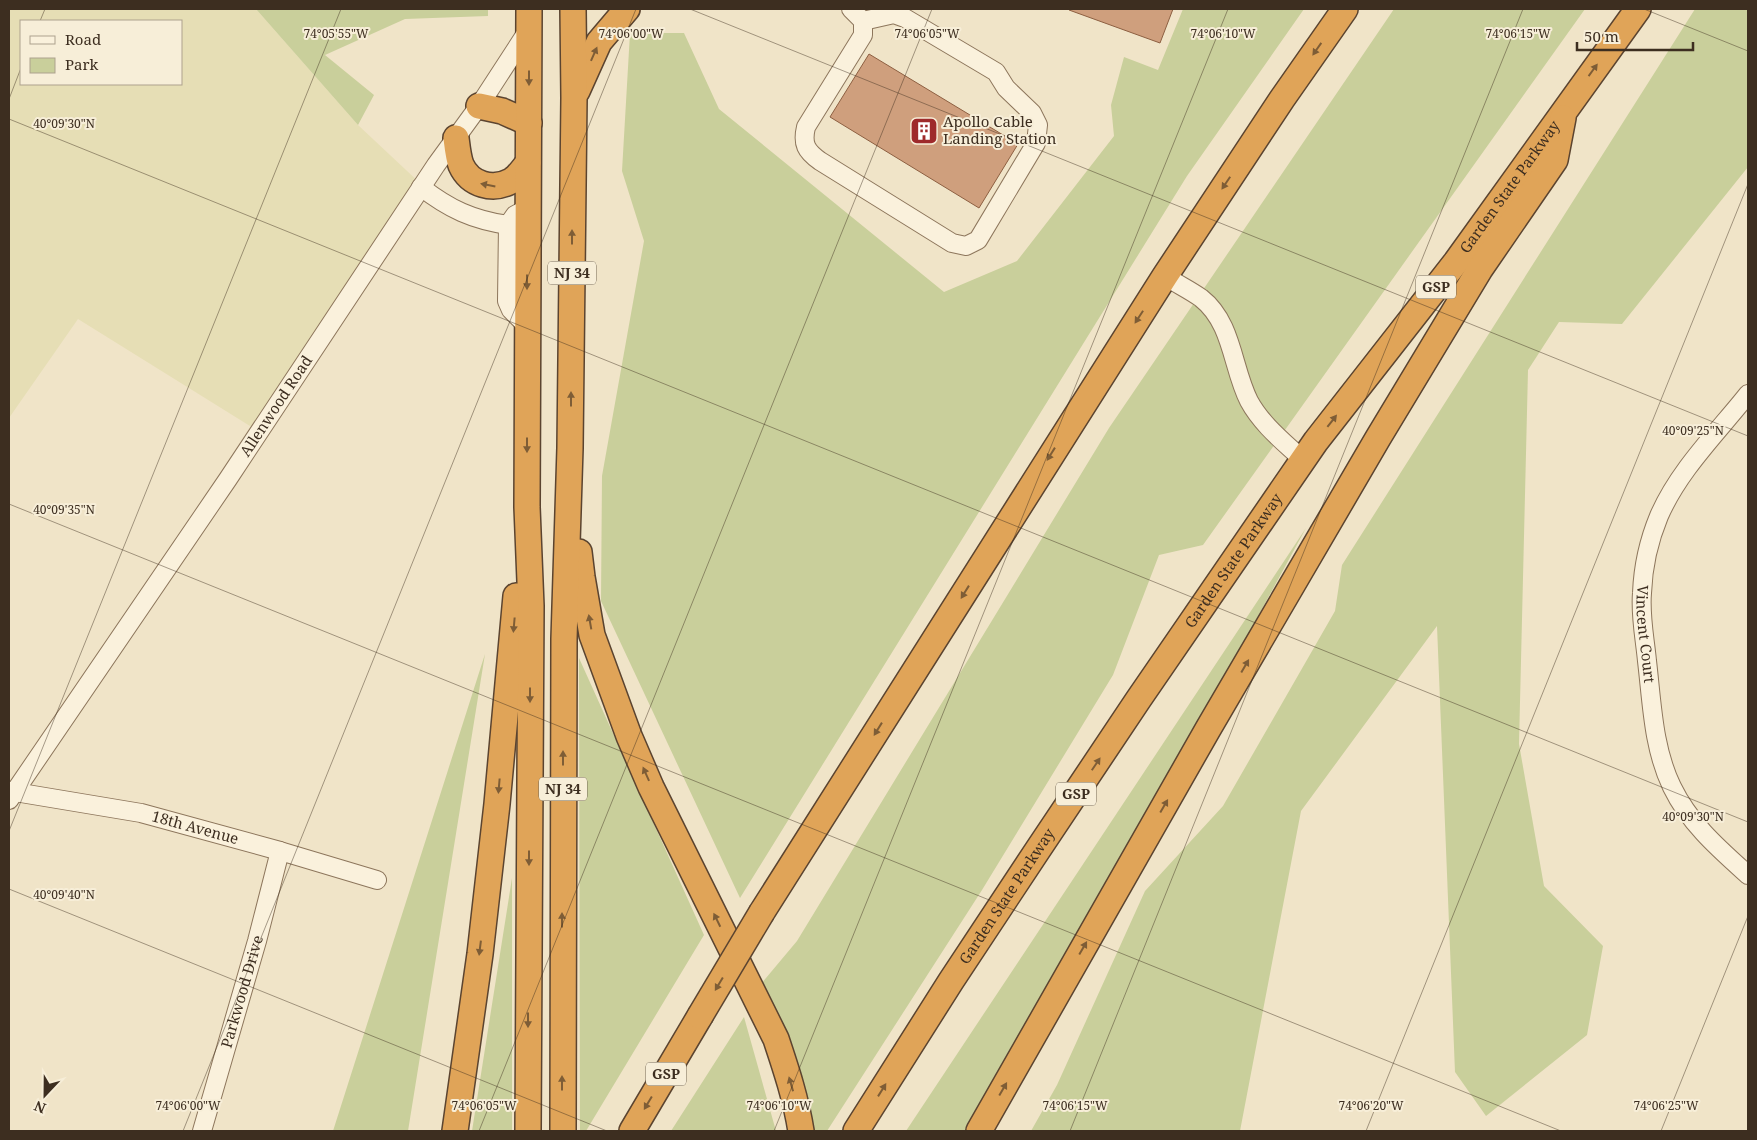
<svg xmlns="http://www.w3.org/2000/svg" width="1757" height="1140" font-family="'Noto Serif',serif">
  <rect width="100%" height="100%" fill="#f0e4c8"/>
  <path fill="#e6deb5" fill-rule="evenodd" d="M9,9H256L358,125L422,185L258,431L78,319L9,418ZM21,21H181V84H21Z"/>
  <path fill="#c9cf9b" d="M256,9H488V16L405,19L325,55L374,95L358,125Z
    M1183,9H1304L1187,176L740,898L601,601L602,476L644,241L622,171L630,33H684L719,109L944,292L1017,261L1114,136L1111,105L1124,57L1158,70Z
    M1394,9H1585L1203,545L1159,555L1113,675L982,890L827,1131H810L761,984L797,941L1109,428Z
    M1695,9H1748V167L1622,324L1559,322L1528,370L1519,744L1544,886L1603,946L1587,1035L1486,1116L1455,1072L1437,626L1301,811L1240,1131H1031L1057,1085L1145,891L1223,806L1335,611L1342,565Z
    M1306,528L978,1131H906Z
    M485,654L408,1131H333Z
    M579,658L704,935L586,1131H580Z
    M512,878V1131H472Z
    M744,1017L776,1131H671Z"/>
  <path fill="#cf9f7d" stroke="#8d5f41" d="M1069,9H1173L1160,43L1069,10Z
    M869,54L1018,144L979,208L830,117Z"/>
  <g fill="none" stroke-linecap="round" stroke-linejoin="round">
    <defs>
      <g id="minor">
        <path d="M851,9L863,21V35L806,127C802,144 806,151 820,161L952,243L966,246L978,240L1036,143L1038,125L1032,113L1006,88L996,72L905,18L894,14L863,21"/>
        <path d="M421,187C449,209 473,220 508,225"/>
        <path d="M1165,276C1177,284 1190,290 1201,298C1233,323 1232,368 1249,401C1262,425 1284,442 1303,460"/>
        <path d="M527,326L511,310L507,301L508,225L515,215L528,208"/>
        <path id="s1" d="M1748,394C1717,433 1679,470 1659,516C1649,540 1643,567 1642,593C1640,616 1645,639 1647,661C1652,703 1653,748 1672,787C1690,824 1718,848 1748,875"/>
        <path id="s2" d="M9,791L141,813L280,851L377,880"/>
        <path id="s3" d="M9,800L228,479L436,165L479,106L529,29"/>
        <path id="s4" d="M202,1131L257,941L280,851"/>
      </g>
      <g id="highway">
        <path d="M577,91L599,42L627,9"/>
        <path d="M479,106L502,111L529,123"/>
        <path d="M456,138C457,146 458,157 461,165C470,185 493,191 511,181C518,177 523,169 528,163"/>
        <path d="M579,552L582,577L592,635L629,736L651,787L776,1039C786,1069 796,1099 801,1131"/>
        <path d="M762,912L1165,276L1282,99L1345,9"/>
        <path d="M455,1131L480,954L497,804L516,596"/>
        <path d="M528,1131L531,606L527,507L529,9"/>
        <path d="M563,1131L564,639L570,448L574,98L573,9"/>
        <path d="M632,1131L700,1016"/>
        <path id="s5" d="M856,1131L951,981L1037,851L1138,700L1316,441L1456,262L1638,9"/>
        <path d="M979,1131L1208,729L1378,438L1480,269L1555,160L1563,118"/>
      </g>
    </defs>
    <use href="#minor" stroke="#8d765c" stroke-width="20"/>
    <use href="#highway" stroke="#5b4430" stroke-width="28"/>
    <use href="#minor" stroke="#faf1dc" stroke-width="18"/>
    <use href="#highway" stroke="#e0a458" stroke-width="25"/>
    <defs>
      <path id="highway-bridge" d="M700,1016L762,912"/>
    </defs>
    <use href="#highway-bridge" stroke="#5b4430" stroke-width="28" stroke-linecap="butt"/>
    <use href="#highway-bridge" stroke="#e0a458" stroke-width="25"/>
  </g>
  <defs><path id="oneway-solid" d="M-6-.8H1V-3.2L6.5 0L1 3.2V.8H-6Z" transform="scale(1.25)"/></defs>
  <g fill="#7e5d36">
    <use href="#oneway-solid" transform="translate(1317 49) rotate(125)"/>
    <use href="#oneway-solid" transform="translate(594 54) rotate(-66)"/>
    <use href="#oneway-solid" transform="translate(1593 70) rotate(-54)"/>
    <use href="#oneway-solid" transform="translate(529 78) rotate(90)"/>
    <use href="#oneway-solid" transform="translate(1226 183) rotate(124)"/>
    <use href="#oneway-solid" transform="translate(488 185) rotate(-169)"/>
    <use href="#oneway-solid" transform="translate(572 237) rotate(-90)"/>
    <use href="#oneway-solid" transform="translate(527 282) rotate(90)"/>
    <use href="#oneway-solid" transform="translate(1139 317) rotate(123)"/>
    <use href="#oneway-solid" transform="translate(571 399) rotate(-90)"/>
    <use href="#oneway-solid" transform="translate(1332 421) rotate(-52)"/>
    <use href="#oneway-solid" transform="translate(527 445) rotate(90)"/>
    <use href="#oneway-solid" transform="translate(1051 454) rotate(122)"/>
    <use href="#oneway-solid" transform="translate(965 592) rotate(122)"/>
    <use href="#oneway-solid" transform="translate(590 622) rotate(-100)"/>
    <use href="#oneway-solid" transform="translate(514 625) rotate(95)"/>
    <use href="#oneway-solid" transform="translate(1245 666) rotate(-60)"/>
    <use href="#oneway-solid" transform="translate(530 695) rotate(90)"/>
    <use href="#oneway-solid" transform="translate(878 729) rotate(122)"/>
    <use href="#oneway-solid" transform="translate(563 758) rotate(-90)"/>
    <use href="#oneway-solid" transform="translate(1096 764) rotate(-56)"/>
    <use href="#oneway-solid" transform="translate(646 774) rotate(-114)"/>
    <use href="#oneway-solid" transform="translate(499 786) rotate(95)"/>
    <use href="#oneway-solid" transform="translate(1164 806) rotate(-60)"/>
    <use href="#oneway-solid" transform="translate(529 858) rotate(90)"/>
    <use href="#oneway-solid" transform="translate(562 920) rotate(-90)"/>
    <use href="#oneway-solid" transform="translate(717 920) rotate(-116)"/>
    <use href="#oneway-solid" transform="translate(480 948) rotate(97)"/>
    <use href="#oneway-solid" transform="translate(1083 948) rotate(-60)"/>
    <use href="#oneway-solid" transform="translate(719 984) rotate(121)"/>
    <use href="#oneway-solid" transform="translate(528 1020) rotate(90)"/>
    <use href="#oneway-solid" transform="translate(562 1083) rotate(-90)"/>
    <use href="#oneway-solid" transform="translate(791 1084) rotate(-106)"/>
    <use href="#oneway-solid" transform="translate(1003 1089) rotate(-60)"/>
    <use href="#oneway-solid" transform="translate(882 1090) rotate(-58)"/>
    <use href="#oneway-solid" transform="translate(648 1103) rotate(121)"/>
  </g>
  <path fill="none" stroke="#3d2e20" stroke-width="1" stroke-opacity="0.45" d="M690,9L1748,436M1644,9L1748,51M40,21L45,9M9,99L21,68M9,119L1748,822M9,504L1561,1131M9,831L341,9M9,889L607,1131M183,1131L636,9M479,1131L932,9M774,1131L1228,9M1070,1131L1523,9M1366,1131L1748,184M1661,1131L1748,916"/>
  <defs>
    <symbol id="building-square" viewBox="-11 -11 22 22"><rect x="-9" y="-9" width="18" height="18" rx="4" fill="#9e2a2b" stroke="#f7eed8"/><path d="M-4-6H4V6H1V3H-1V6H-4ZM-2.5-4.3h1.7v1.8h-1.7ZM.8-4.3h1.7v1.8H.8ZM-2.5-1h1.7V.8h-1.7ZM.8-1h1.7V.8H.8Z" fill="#fff"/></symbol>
  </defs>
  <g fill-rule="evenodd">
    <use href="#building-square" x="908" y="115" width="32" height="32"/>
  </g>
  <g text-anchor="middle" stroke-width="4" stroke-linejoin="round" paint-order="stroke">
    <g fill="#f7eed8" stroke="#756857" stroke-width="1">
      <rect x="548" y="261.5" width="48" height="23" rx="4"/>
      <rect x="1416" y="275.5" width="40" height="23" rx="4"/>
      <rect x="539" y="777.5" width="48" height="23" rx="4"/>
      <rect x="1056" y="782.5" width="40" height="23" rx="4"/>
      <rect x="646" y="1062.5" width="40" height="23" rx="4"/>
    </g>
    <g font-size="14" font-weight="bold" fill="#3d2e20">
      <text x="572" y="278">NJ 34</text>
      <text x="1436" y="292">GSP</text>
      <text x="563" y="794">NJ 34</text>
      <text x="1076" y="799">GSP</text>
      <text x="666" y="1079">GSP</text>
    </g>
    <g font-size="15" fill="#3d2e20" stroke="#f7eed8" text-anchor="start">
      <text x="943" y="127">Apollo Cable<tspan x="943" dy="17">Landing Station</tspan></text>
    </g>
    <g font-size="15" fill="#3d2e20" stroke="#f7eed8">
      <text dy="5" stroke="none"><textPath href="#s5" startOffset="1149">Garden State Parkway</textPath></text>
      <text dy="5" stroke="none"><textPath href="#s3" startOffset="476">Allenwood Road</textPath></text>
      <text dy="5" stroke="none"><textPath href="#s5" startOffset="684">Garden State Parkway</textPath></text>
      <text dy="5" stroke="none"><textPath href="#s1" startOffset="272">Vincent Court</textPath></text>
      <text dy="5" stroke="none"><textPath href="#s2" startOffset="190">18th Avenue</textPath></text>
      <text dy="5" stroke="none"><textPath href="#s5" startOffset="279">Garden State Parkway</textPath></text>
      <text dy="5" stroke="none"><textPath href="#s4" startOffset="145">Parkwood Drive</textPath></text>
    </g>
  </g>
  <g font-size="12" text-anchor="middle" fill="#3d2e20" stroke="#f7eed8" stroke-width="4" stroke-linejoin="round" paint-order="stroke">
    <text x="336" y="38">74°05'55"W</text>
    <text x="631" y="38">74°06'00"W</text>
    <text x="927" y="38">74°06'05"W</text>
    <text x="1223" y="38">74°06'10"W</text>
    <text x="1518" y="38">74°06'15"W</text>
    <text x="64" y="128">40°09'30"N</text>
    <text x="1693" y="435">40°09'25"N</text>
    <text x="64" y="514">40°09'35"N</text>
    <text x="1693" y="821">40°09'30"N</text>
    <text x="64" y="899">40°09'40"N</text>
    <text x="188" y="1110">74°06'00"W</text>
    <text x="484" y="1110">74°06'05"W</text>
    <text x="779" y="1110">74°06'10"W</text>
    <text x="1075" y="1110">74°06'15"W</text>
    <text x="1371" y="1110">74°06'20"W</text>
    <text x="1666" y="1110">74°06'25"W</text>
  </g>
  <rect width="1757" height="1140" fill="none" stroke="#3d2e20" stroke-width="20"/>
  <rect x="20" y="20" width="162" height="65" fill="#f7eed8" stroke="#ada18e"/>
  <rect x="30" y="36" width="25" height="8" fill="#faf1dc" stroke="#ada18e"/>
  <text x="65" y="45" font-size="15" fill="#3d2e20">Road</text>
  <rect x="30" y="58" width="25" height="15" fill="#c9cf9b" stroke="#ada18e"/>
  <text x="65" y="70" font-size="15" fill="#3d2e20">Park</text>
  <g transform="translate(45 1095) rotate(202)" stroke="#f7eed8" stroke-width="4" paint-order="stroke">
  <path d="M0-4L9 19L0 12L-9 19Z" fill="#3d2e20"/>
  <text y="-8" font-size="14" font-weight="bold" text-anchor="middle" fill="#3d2e20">N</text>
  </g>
  <path d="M1577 42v8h116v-8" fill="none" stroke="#3d2e20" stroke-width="2.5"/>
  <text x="1584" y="42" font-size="15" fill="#3d2e20" stroke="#f7eed8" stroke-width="4" paint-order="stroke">50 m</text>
</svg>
